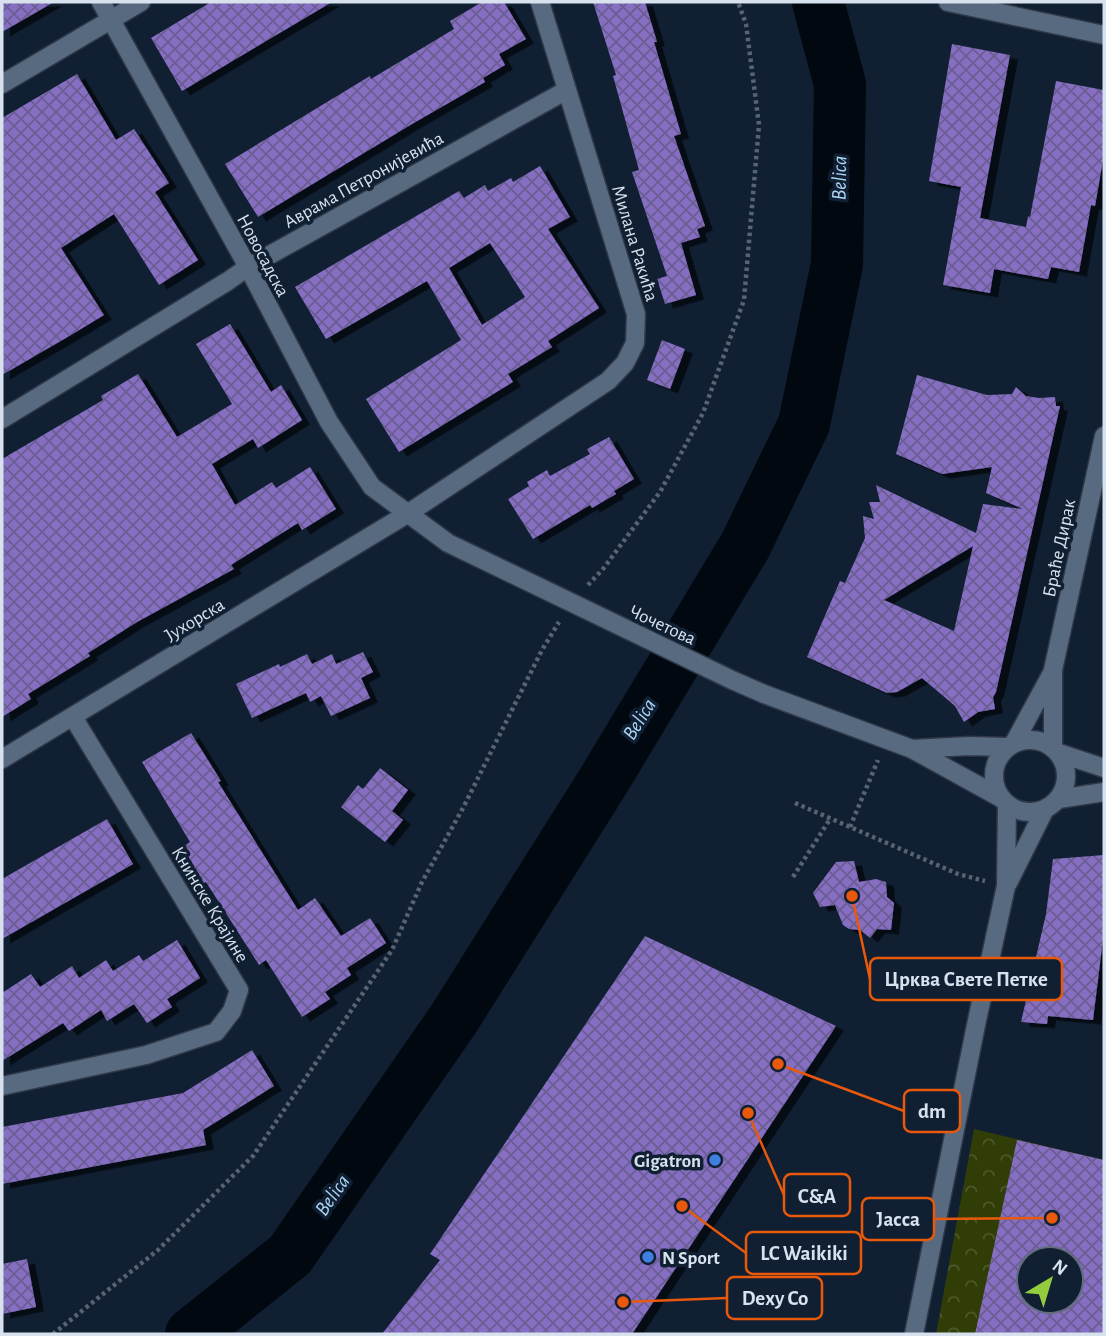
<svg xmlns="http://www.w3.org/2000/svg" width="1106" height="1336" font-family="'Alegreya Sans',sans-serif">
  <defs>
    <pattern id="forest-crowns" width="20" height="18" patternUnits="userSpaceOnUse" patternTransform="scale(1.75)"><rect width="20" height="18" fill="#313d07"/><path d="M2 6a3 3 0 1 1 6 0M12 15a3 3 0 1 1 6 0" fill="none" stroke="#4e592b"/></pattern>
    <pattern id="building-cross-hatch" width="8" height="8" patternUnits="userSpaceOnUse" patternTransform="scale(1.75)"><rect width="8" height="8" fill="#866ec2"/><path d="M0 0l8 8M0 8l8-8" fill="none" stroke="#6a5d91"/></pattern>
    <filter id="shadow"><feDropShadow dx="8" dy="4.5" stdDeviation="0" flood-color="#0009"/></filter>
  </defs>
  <rect width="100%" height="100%" fill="#101f32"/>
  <path fill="url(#forest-crowns)" fill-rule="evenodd" d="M974,1129L1104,1160V1334H936ZM1029,1259H1071V1301H1029Z"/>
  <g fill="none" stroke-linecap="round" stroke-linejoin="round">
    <path stroke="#010810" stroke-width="52" d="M191,1334L290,1255L453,1020L604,780L745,546L804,424L837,264L840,84L818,2"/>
  </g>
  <path fill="url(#building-cross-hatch)" fill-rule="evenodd" filter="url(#shadow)" d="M2,2H54L2,32Z
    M211,2H332L182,91L151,38Z
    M482,2H504L526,39L499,54L505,65L483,78L485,82L412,124L258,217L225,164L370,76L371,79L454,29L450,21Z
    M593,2H645L657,42H654L681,134L674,136L705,226L697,229L700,237L681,243L696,295L665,304L657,279L667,276L632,172L639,170L613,76L616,75Z
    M952,44L1010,55L980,218L1026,227L1028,216L1030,217L1056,81L1104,90V154L1095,206L1091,205L1079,272L1051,267L1048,279L994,269L990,293L943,285L961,187L929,181Z
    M77,74L116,140L134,129L169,183L155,192L198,260L159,285L114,214L61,248L104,315L71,335L2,375V118Z
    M540,166L570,217L548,229L599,308L548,341L552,347L508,374L513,382L399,452L366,399L461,340L427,281L326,339L295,287L459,191L464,198L485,185L488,191L511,178L513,182ZM490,243L525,297L482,325L449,268Z
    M230,324L271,392L281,385L302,420L258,448L253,439L212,464L235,505L272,482L276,488L310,467L336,509L302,530L298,523L231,565L234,569L137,622L88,653L90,656L28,694L31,699L2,717V459L103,400L101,396L138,374L177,437L232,404L196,344Z
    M662,340L685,349L670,389L647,380Z
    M917,375L987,395L1012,394L1016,387L1026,396L1039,398L1055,397L1056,406H1060L996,692L993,697L995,709L978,712L964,722L955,706L922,678L897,692L887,693L807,657L840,581L845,583L865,538L863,516L874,519L869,502H880L876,485L976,533L983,504L1023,509L986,493L992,467L942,474L896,454ZM973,546L954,631L884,600Z
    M609,437L634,479L614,491L616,494L592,508L590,505L533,539L508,499L529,486L527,482L547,470L550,476L590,454L587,449Z
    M363,652L373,672L361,678L370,698L331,716L321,696L310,702L306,693L252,718L236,684L279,664L280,667L307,654L312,664L332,654L336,664Z
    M191,733L221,781L218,782L298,910L315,898L341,936L370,918L386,943L347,968L351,975L325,992L330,999L302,1017L266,960L259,965L206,882L202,884L184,854L187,851L184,846L190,842L142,762Z
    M380,768L408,790L392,811L403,820L385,842L341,807L358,785L363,789Z
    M107,819L133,864L2,939V879Z
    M1104,855V931L1093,1020L1048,1016L1047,1024L1021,1022L1046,914L1053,859Z
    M854,861L859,882L876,879L886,882L887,897L894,903L891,930L877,929L870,938L860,930L849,929L843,925L835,905L820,907L813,893L836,862Z
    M645,936L836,1026L632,1334H382L440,1260L430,1254Z
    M177,940L200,978L167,999L172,1007L147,1023L134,1004L107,1021L101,1010L69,1031L63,1023L2,1061V993L31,974L40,987L72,966L79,978L106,960L113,971L139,955L143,961Z
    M252,1050L274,1086L203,1130L206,1145L2,1184V1127L183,1093Z
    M1017,1140L1104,1160V1334H975ZM1029,1259H1071V1301H1029Z
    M27,1259L36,1307L2,1314V1264Z"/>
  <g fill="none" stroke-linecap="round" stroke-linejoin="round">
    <defs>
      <path id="street" d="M948,2L1104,35
        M2,84L141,2
        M2,419L228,281L248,267L567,90
        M1014,743L1052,673
        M1053,747V670L1104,436
        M2,759L407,514L608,381L625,363L635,343L636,314L540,2
        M1008,883L1045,809
        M2,1086L146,1055L216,1032L232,1011L239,990L73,717
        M914,1334L976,1025L1006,886L1007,804"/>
      <path id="secondary" d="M101,2L248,267L329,422L372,487L448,543L732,680L764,694L912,749L1001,798
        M994 776a36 36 0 1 1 72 0a36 36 0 1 1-72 0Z
        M912,749L969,746L1007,747
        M1059,753L1104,768
        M1059,799L1104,792"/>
    </defs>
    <use href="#street" stroke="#2f3848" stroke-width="21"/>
    <use href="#secondary" stroke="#2f3848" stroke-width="21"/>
    <path stroke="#556373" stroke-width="4.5" stroke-dasharray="3.5 3.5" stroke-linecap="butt" d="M588,585L603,569L660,492L703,413L744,300L759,125L746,24L738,2
      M795,803L958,874L985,881
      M850,827L878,760
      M793,877L830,819
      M53,1334L158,1250L253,1156L392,950L422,882L463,808L542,650L559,622"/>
    <use href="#street" stroke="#576a7f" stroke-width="18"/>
    <use href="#secondary" stroke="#576a7f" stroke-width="18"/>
  </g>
  <g fill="#3f7fe0" stroke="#101f32" stroke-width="2.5">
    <circle cx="715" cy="1160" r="7"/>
    <circle cx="648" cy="1257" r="7"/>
  </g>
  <g text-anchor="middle" stroke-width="7" stroke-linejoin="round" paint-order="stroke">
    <g font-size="19" fill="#d7e2ee" stroke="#101f32">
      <text transform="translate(363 179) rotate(-29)" y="7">Аврама Петронијевића</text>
      <text transform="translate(636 243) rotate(73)" y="7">Милана Ракића</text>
      <text transform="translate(264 255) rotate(62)" y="7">Новосадска</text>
      <text transform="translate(1058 548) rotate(-78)" y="7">Браће Дирак</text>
      <text transform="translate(194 619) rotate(-31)" y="7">Јухорска</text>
      <text transform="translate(663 624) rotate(25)" y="7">Чочетова</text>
      <text transform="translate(211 904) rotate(59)" y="7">Книнске Крајине</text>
    </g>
    <g font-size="19" font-weight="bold" fill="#d7e2ee" stroke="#101f32" text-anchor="end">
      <text x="701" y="1167">Gigatron</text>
      <text x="662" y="1264" text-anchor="start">N Sport</text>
    </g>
    <g font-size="21" font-style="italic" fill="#add7f6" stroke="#101f32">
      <text transform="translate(839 178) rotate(-89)" y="7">Belica</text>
      <text transform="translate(639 719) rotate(-58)" y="7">Belica</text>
      <text transform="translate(332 1195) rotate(-55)" y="7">Belica</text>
    </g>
  </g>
  <path fill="none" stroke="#e8590c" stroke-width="2.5" d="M852 896L870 979M778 1064L904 1111M748 1113L784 1195M1052 1218L934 1219M682 1206L746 1253M623 1302L727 1298"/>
  <g fill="#e8590c" stroke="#101f32" stroke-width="2.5">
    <circle cx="852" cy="896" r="7"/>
    <circle cx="778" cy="1064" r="7"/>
    <circle cx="748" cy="1113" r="7"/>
    <circle cx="1052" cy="1218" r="7"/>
    <circle cx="682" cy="1206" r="7"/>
    <circle cx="623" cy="1302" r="7"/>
  </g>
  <g fill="#101f32" stroke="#e8590c" stroke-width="2.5">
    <rect x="870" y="958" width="192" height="42" rx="7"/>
    <rect x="904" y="1090" width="56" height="42" rx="7"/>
    <rect x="784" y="1174" width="66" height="42" rx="7"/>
    <rect x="862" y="1198" width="72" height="42" rx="7"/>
    <rect x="746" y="1232" width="115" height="42" rx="7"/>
    <rect x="727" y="1277" width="95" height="42" rx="7"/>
  </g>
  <g font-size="21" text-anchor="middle" font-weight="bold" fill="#d7e2ee">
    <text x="966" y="986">Црква Свете Петке</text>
    <text x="932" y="1118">dm</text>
    <text x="817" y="1203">C&amp;A</text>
    <text x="898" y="1226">Јасса</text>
    <text x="804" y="1260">LC Waikiki</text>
    <text x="775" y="1305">Dexy Co</text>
  </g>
  <rect width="1106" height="1336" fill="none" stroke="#d7e2ee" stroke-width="7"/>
  <g transform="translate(1050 1280) rotate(38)"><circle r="33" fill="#101f32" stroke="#606d7d" stroke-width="2"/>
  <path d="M0-5L12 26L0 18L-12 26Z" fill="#93cc3d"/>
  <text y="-10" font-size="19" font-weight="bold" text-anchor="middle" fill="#d7e2ee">N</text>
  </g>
</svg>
